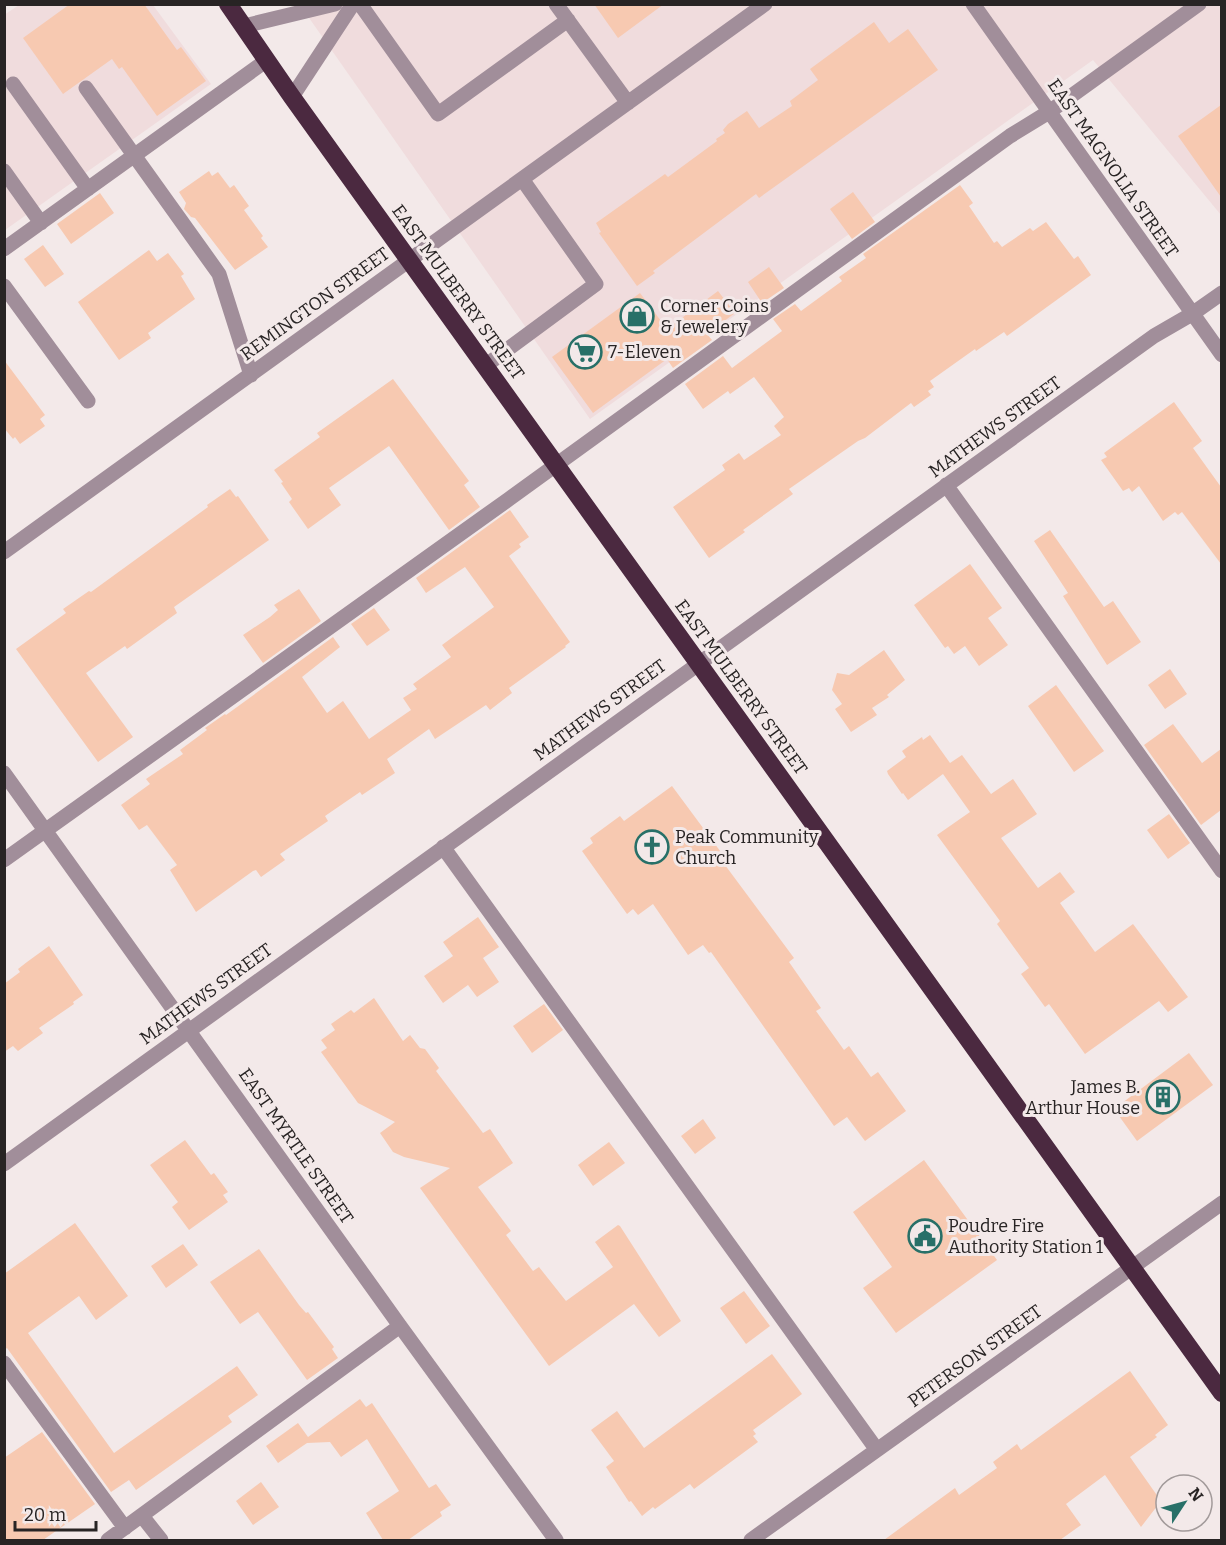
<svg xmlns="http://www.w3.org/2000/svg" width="1226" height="1545" font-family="Bitter,serif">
  <rect width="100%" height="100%" fill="#f3e9e9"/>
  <path fill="#f0dcdd" d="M19,5H153L211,84L5,230L4,15Z
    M300,5H1221V215L1093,60L590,419Z"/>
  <path fill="#f7c9b1" d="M70,4H144L177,50L181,47L206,81L157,116L122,67L119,69L112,59L63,94L23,38Z
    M594,4H664L618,38Z
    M874,22L889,43L908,29L938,70L759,198L756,194L653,271L655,273L637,286L599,233L601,232L596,223L665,174L668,177L717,141L716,139L725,133L723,130L728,124L747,111L759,128L792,106L790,101L818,80L810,69Z
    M1221,105V197L1178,136Z
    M209,171L212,176L218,172L230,188L234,185L249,206L244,210L263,236L261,238L268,247L235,270L195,218L191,217L184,209L186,203L179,192Z
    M960,185L973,203L969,206L994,243L997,241L1002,247L1030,228L1033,231L1046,222L1074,259L1078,256L1091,275L1007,336L1004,332L976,351L975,349L930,381L934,387L928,391L931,395L914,407L911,403L865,438L858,441L789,489L793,494L743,530L745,532L709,558L673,507L725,470L722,465L739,453L744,460L781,435L774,426L784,417L754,377L730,394L728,391L703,409L685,384L723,356L732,368L782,331L773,319L795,304L801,311L842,281L839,277L866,258L863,254Z
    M853,192L875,222L852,239L830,209Z
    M100,193L114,213L71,244L57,224Z
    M43,245L64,274L45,287L24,259Z
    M149,250L157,261L168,253L184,274L181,276L195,299L148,333L151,338L119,360L78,302Z
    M769,267L784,288L762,303L748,282Z
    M718,291L735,313L707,334L712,340L673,368L667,359L593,413L552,357L640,293L667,329Z
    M4,360L45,415L40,419L45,426L20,444L15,437L13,439L4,428Z
    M393,379L469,481L464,485L480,507L449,530L389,446L329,488L341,505L308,529L289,502L292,499L281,483L283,482L274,470L320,437L317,433Z
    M1174,402L1202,441L1193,448L1221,487V564L1182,512L1178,515L1175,512L1163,521L1139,486L1132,492L1129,488L1123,491L1101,460L1107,457L1104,453Z
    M230,489L236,497L238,496L269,540L174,607L177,613L127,649L125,646L86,673L133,737L98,762L16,649L66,613L63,609L89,591L91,592L208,507L207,505Z
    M510,510L529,537L519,544L521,547L509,556L570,642L565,646L566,647L509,688L512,693L490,710L486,705L435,739L429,729L387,759L395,773L362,795L360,792L325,816L328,821L280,854L285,860L261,877L256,870L253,871L196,912L170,870L177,865L147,825L139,830L121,805L150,784L146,779L183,754L180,750L207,730L205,728L225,714L226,715L333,637L340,647L302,677L327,713L343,701L369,739L411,710L403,698L417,689L413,684L451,657L442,645L494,607L465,567L426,593L416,578Z
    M1050,530L1104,607L1113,601L1141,642L1107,665L1063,596L1068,593L1034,541Z
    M970,564L1002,608L988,618L1008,645L979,666L965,646L954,654L948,646L945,648L914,605Z
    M299,589L321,621L263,663L243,635L270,617L278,610L274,605Z
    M374,608L390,630L367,646L351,624Z
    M884,650L905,680L887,695L889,697L872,708L877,715L851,732L835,709L842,704L832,690L837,673L849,675Z
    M1170,669L1187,694L1165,709L1148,685Z
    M1056,685L1104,751L1074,772L1028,706Z
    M1173,724L1202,763L1221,749V810L1201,825L1144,745Z
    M930,735L950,763L962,755L991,794L1013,779L1037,814L1001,838L1038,888L1060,872L1075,892L1060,903L1095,952L1133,924L1188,997L1168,1012L1159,1001L1085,1054L1049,1004L1045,1007L1021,974L1029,968L997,924L1000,921L937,835L970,812L943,774L908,800L903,793L902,794L888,774L887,771L906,757L902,751L922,737L923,740Z
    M672,786L729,863L725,865L794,958L789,962L821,1008L816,1011L844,1050L849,1046L871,1077L878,1072L906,1111L865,1141L847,1117L834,1126L711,952L709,953L703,945L688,955L653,904L638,915L633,909L627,914L582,851L593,843L590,838L620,816L624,821Z
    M1169,814L1190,843L1168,859L1147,830Z
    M478,917L499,947L483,958L499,982L477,997L468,985L443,1003L424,976L453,956L443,942Z
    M49,946L83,995L73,1002L74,1004L39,1028L43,1033L18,1051L13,1046L4,1052V984L20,972L18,969L27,962Z
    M374,998L403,1041L410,1035L420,1048L425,1049L439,1068L436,1071L483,1133L490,1129L513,1163L478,1187L511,1231L506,1235L533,1271L539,1267L566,1301L613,1267L595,1242L618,1225L620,1226L681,1321L659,1337L634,1304L549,1366L420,1188L450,1168L404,1157L393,1152L380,1133L395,1122L358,1103L321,1052L327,1048L321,1040L335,1030L331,1024L351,1010L354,1013Z
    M544,1004L563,1030L532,1053L513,1026Z
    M1189,1053L1213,1085L1137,1141L1114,1109Z
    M703,1119L716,1138L695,1154L681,1136Z
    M185,1140L211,1175L214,1173L228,1192L223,1195L228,1202L189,1230L172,1207L178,1202L150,1165Z
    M609,1142L625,1163L593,1186L578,1165Z
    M924,1160L997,1260L896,1333L863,1288L892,1267L853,1212Z
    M75,1223L128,1296L96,1320L79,1296L28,1333L114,1453L237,1366L258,1395L228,1416L232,1422L136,1490L129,1480L111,1492L7,1348L4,1350V1274Z
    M183,1244L198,1265L166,1288L151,1266Z
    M259,1249L299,1305L306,1313L308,1312L334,1347L332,1349L338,1358L307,1380L258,1312L240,1324L210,1282Z
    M744,1291L770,1326L746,1344L720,1308Z
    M772,1354L802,1394L753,1430L756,1434L753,1436L758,1442L694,1489L690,1484L655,1509L653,1507L642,1516L631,1501L629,1502L606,1467L614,1461L591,1430L617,1411L644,1448Z
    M1130,1371L1168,1425L1155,1435L1157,1437L1130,1457L1161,1501L1141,1527L1105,1475L1066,1504L1081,1525L1060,1540H884L955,1488L959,1495L997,1468L993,1462L1017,1444L1021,1450Z
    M360,1399L366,1407L372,1403L429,1488L436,1484L451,1505L440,1512L442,1516L408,1540H383L366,1513L399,1491L367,1439L341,1457L330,1442L307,1443L278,1463L266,1446L298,1423L308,1437Z
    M42,1432L95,1504L43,1540H4V1458Z
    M261,1482L279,1507L253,1525L236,1501Z"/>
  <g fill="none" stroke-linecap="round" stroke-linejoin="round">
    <path stroke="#a18e9a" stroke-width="15" d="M360,4L438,114L568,20
      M556,4L628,103
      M973,4L1222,355
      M244,26L335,4
      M13,84L88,189
      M86,88L219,274L251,375
      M292,97L353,4
      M4,171L41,223
      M4,249L267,60
      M4,286L88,401
      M485,366L596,284L522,179
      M946,485L1222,871
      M4,552L765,4
      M4,773L400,1326L556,1540
      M443,847L877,1450
      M4,860L509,499L1010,136L1049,112L1199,4
      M4,1164L1154,336L1192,314L1222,293
      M4,1363L125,1528
      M142,1516L161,1540
      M108,1540L400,1326
      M751,1540L1222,1203"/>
    <path stroke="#4b2940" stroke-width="18" d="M228,4L292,97L1222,1393"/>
  </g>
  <defs>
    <symbol id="shop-ring" viewBox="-11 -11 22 22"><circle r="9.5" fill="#f3e9e9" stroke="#287068" stroke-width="1.5"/><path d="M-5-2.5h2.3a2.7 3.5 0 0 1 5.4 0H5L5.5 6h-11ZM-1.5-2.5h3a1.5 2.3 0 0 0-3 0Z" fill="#287068"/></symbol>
    <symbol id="supermarket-ring" viewBox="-11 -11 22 22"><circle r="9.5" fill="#f3e9e9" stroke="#287068" stroke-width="1.5"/><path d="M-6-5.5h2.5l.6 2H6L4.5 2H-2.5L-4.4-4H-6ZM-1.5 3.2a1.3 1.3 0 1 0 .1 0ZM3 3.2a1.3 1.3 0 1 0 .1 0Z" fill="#287068"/></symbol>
    <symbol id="church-ring" viewBox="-11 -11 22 22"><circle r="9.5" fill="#f3e9e9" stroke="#287068" stroke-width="1.5"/><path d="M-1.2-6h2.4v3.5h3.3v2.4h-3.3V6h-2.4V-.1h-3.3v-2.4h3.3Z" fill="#287068"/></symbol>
    <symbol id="building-ring" viewBox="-11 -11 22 22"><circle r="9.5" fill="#f3e9e9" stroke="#287068" stroke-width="1.5"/><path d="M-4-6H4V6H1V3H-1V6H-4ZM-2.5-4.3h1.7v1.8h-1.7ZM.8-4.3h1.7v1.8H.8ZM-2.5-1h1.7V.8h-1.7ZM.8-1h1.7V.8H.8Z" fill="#287068"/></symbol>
    <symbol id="civic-ring" viewBox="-11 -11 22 22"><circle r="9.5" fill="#f3e9e9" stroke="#287068" stroke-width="1.5"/><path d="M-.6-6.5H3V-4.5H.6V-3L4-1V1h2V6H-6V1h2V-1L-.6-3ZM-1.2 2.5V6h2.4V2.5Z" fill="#287068"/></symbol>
  </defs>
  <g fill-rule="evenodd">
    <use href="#shop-ring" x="618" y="297" width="38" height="38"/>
    <use href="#supermarket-ring" x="566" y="333" width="38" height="38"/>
    <use href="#church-ring" x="633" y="828" width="38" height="38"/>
    <use href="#building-ring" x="1144" y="1078" width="38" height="38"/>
    <use href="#civic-ring" x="906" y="1217" width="38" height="38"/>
  </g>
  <g text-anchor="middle" stroke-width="6" stroke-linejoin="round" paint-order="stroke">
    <g font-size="18" fill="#282424" stroke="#f3e9e9">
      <text transform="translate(1113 168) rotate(55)" y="6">EAST MAGNOLIA STREET</text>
      <text transform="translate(458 292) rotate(54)" y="6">EAST MULBERRY STREET</text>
      <text transform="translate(315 304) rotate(-36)" y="6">REMINGTON STREET</text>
      <text transform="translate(995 427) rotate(-36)" y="6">MATHEWS STREET</text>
      <text transform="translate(741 687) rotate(54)" y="6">EAST MULBERRY STREET</text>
      <text transform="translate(600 710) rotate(-36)" y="6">MATHEWS STREET</text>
      <text transform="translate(206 994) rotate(-36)" y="6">MATHEWS STREET</text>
      <text transform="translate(296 1146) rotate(55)" y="6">EAST MYRTLE STREET</text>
      <text transform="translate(975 1356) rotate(-36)" y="6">PETERSON STREET</text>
    </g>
    <g font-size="18" fill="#282424" stroke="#f3e9e9" text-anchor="start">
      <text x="660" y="312">Corner Coins<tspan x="660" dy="21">&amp; Jewelery</tspan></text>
      <text x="608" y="358">7-Eleven</text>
      <text x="675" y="843">Peak Community<tspan x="675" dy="21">Church</tspan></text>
      <text x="1140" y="1093" text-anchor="end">James B.<tspan x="1140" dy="21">Arthur House</tspan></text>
      <text x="948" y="1232">Poudre Fire<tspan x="948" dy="21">Authority Station 1</tspan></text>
    </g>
  </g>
  <rect width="1226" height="1545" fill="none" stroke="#282424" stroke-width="12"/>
  <g transform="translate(1184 1503) rotate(54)"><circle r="28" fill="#f3e9e9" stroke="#a29a9a" stroke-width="1.5"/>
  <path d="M0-4.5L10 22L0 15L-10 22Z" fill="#287068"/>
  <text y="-9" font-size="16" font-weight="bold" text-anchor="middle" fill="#282424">N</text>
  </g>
  <path d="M15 1521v9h81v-9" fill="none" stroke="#282424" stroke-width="3"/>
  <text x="24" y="1521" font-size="18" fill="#282424" stroke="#f3e9e9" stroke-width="4.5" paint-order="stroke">20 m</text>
</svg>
